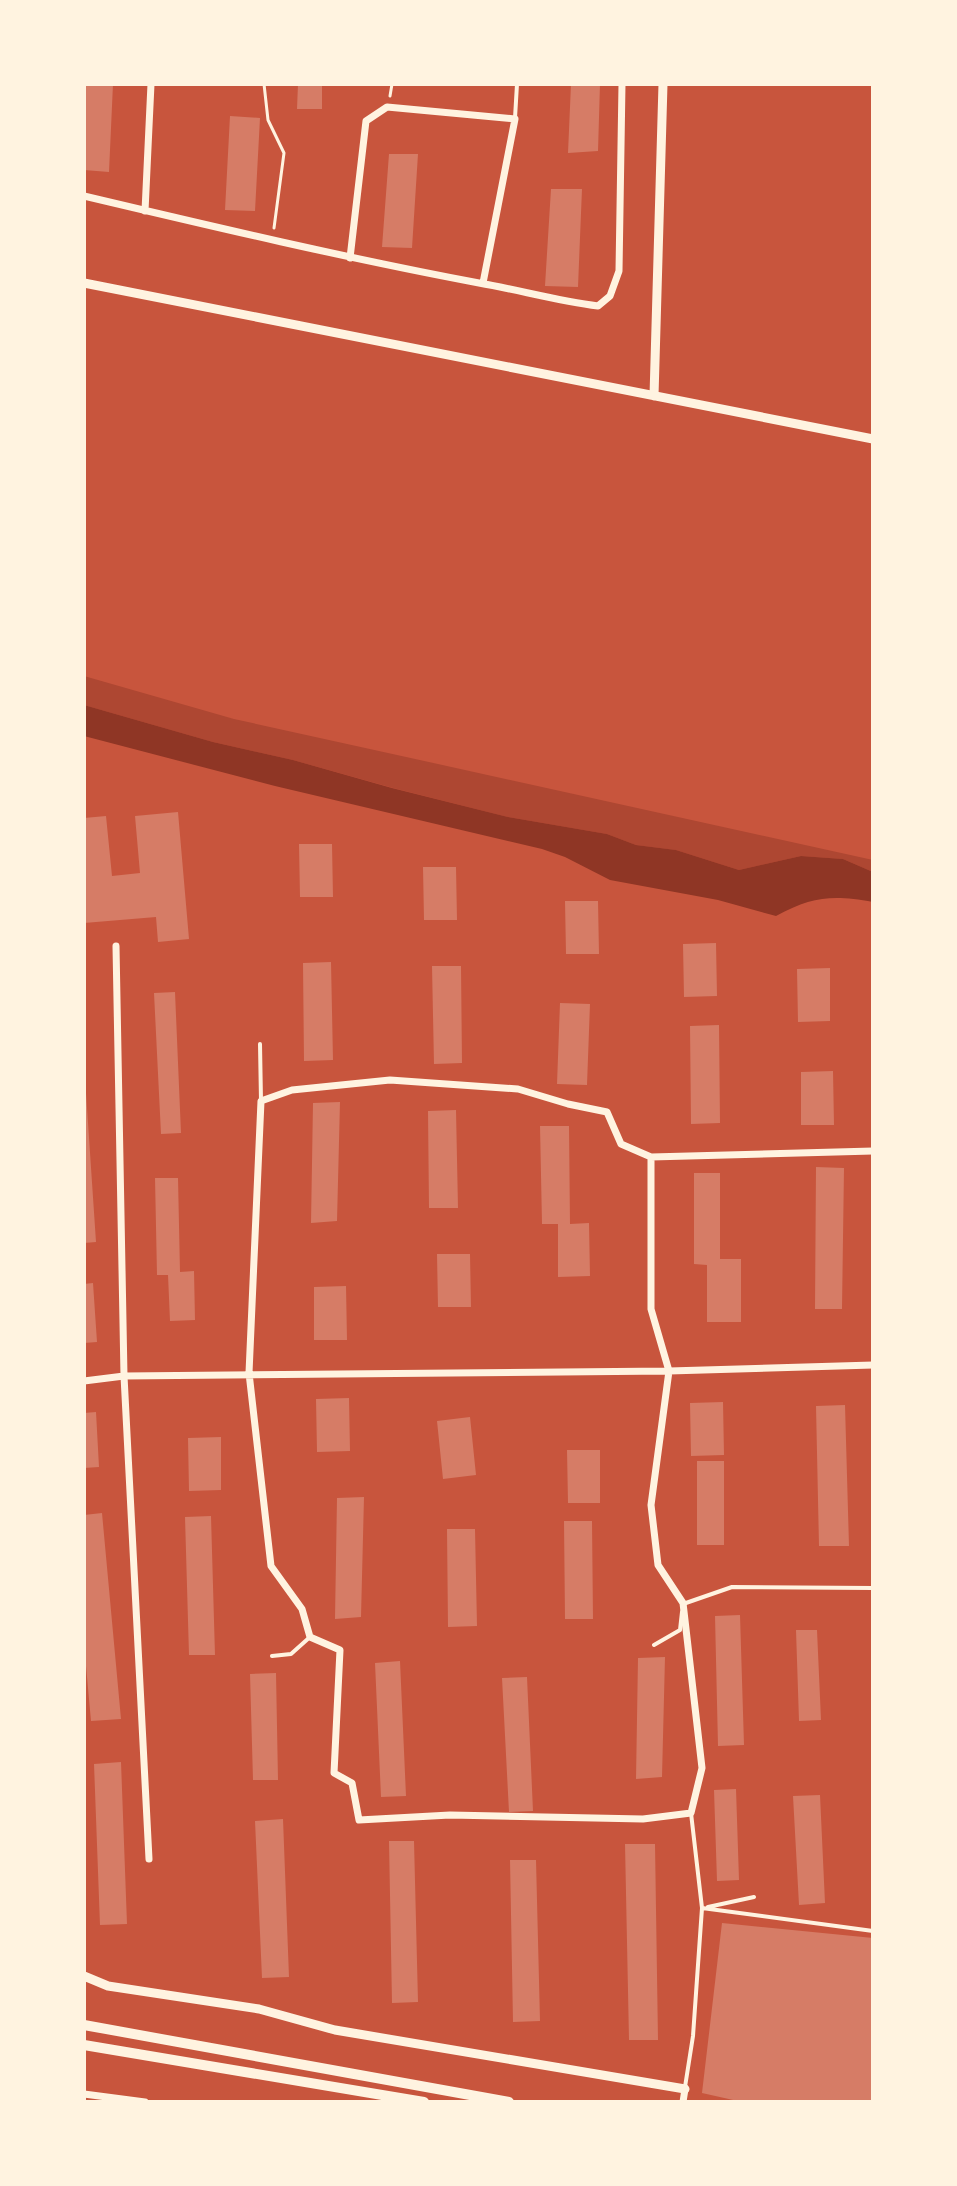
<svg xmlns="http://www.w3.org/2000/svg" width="957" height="2186" font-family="Spectral,serif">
  <rect width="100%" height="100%" fill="#c8553d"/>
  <path fill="#ae4732" d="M84,676L234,719L873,860V872L843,859L801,856L739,870L676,850L636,845L607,834L508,817L393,788L293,760L213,742L84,705Z"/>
  <path fill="#8f3625" d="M84,705L213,742L293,760L392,788L508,817L607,834L636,845L676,850L739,870L801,856L843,859L873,872V902C833,895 813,896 776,916L718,900L610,880L565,857L542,849L275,786L84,736Z"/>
  <path fill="#d67c66" d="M84,84H113L109,172L84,170Z
    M298,84H322V109H297Z
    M571,84H600L598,151L568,153Z
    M230,116L260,118L255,211L225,210Z
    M389,154H418L412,248L382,247Z
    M551,189H582L578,287L545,286Z
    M178,812L189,939L158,942L156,917L84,923V818L106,816L112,876L140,873L135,816Z
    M299,844H332L333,897H300Z
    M423,867H456L457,920H424Z
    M565,901H598L599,954H566Z
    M716,943L717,996L684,997L683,944Z
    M331,962L333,1060L304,1061L303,963Z
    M432,966H461L462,1063L434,1064Z
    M830,968V1021L798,1022L797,969Z
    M175,992L181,1133L161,1134L154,993Z
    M560,1003L590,1004L587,1085L557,1084Z
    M719,1025L720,1123L691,1124L690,1026Z
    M833,1071L834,1125H801V1072Z
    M84,1093H86L96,1242L84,1243Z
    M340,1102L337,1221L311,1223L313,1103Z
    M456,1110L458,1208H429L428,1111Z
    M540,1126H569L570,1224L589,1223L590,1276L558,1277V1224H542Z
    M816,1167L844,1168L842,1309H815Z
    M694,1173H720V1259H741V1322H707V1265L694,1264Z
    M155,1178H178L180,1272L194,1271L195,1320L170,1321L168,1275H157Z
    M437,1254H470L471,1307H438Z
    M93,1283L97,1342L84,1343V1284Z
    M346,1286L347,1340H314V1287Z
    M349,1398L350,1451L317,1452L316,1399Z
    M723,1402L724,1455L691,1456L690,1403Z
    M845,1405L849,1546H819L816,1406Z
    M96,1412L99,1467L84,1468V1413Z
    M470,1417L476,1475L443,1479L437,1421Z
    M221,1437V1490L189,1491L188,1438Z
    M567,1450H600V1503H568Z
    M697,1461H724V1545H697Z
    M364,1497L361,1617L335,1619L337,1498Z
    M102,1513L121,1719L91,1721L84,1644V1515Z
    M211,1516L215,1655H189L185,1517Z
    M564,1521H592L593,1619H565Z
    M447,1529H475L477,1626L448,1627Z
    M740,1615L744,1745L718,1746L715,1616Z
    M796,1630H817L821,1720L799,1721Z
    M665,1657L662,1777L636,1779L638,1658Z
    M400,1661L406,1796L381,1797L375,1663Z
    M276,1673L278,1780H253L250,1674Z
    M527,1677L533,1811L509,1812L502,1678Z
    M121,1762L127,1924L100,1925L94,1764Z
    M736,1789L739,1880L717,1881L714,1790Z
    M820,1795L825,1903L799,1905L793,1796Z
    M283,1819L289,1977L262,1978L255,1821Z
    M389,1841H414L418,2002L392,2003Z
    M625,1844H655L658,2040H629Z
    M510,1860H536L540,2021L513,2022Z
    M722,1923L873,1938V2102H742L702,2093Z"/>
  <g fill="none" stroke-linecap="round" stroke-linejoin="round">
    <path stroke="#fff3e0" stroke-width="3" d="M264,84L268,120L284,153L274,228
      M390,96L392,84"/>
    <path stroke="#fff3e0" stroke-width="4" d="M515,118L517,84
      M260,1044L261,1101
      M683,1604L732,1587L873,1588
      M654,1645L680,1630L682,1612
      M272,1656L291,1654L310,1637
      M708,1907L754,1897
      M702,1908L873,1931
      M685,2087L693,2036L702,1908L691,1813"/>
    <path stroke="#fff3e0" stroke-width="7" d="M84,196C215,227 346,258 479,283C519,290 558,301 598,306L610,296L619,271L622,84
      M145,211L151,84
      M350,258L366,121L387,107L515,119L483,283
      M116,946L124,1376L149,1859
      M651,1157L621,1144L607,1112L568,1104L518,1089L390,1080L292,1090L261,1101L249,1373L271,1566L302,1609L310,1637L340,1650L334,1773L352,1783L359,1820L450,1815L643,1819L691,1813L702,1768L683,1603L658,1565L651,1505L669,1371L651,1309V1157L873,1151
      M84,1381L124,1376L669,1371L873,1365
      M84,2094L145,2102
      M683,2102L685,2089"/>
    <path stroke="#fff3e0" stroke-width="9" d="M84,283L873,439
      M654,396L663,84
      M84,1976L108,1986L259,2009L335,2030L685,2089"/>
    <path stroke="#fff3e0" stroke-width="10" d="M84,2025L509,2102
      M84,2045L424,2102"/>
  </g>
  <rect width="957" height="2186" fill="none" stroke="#fff3e0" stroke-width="172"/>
</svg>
